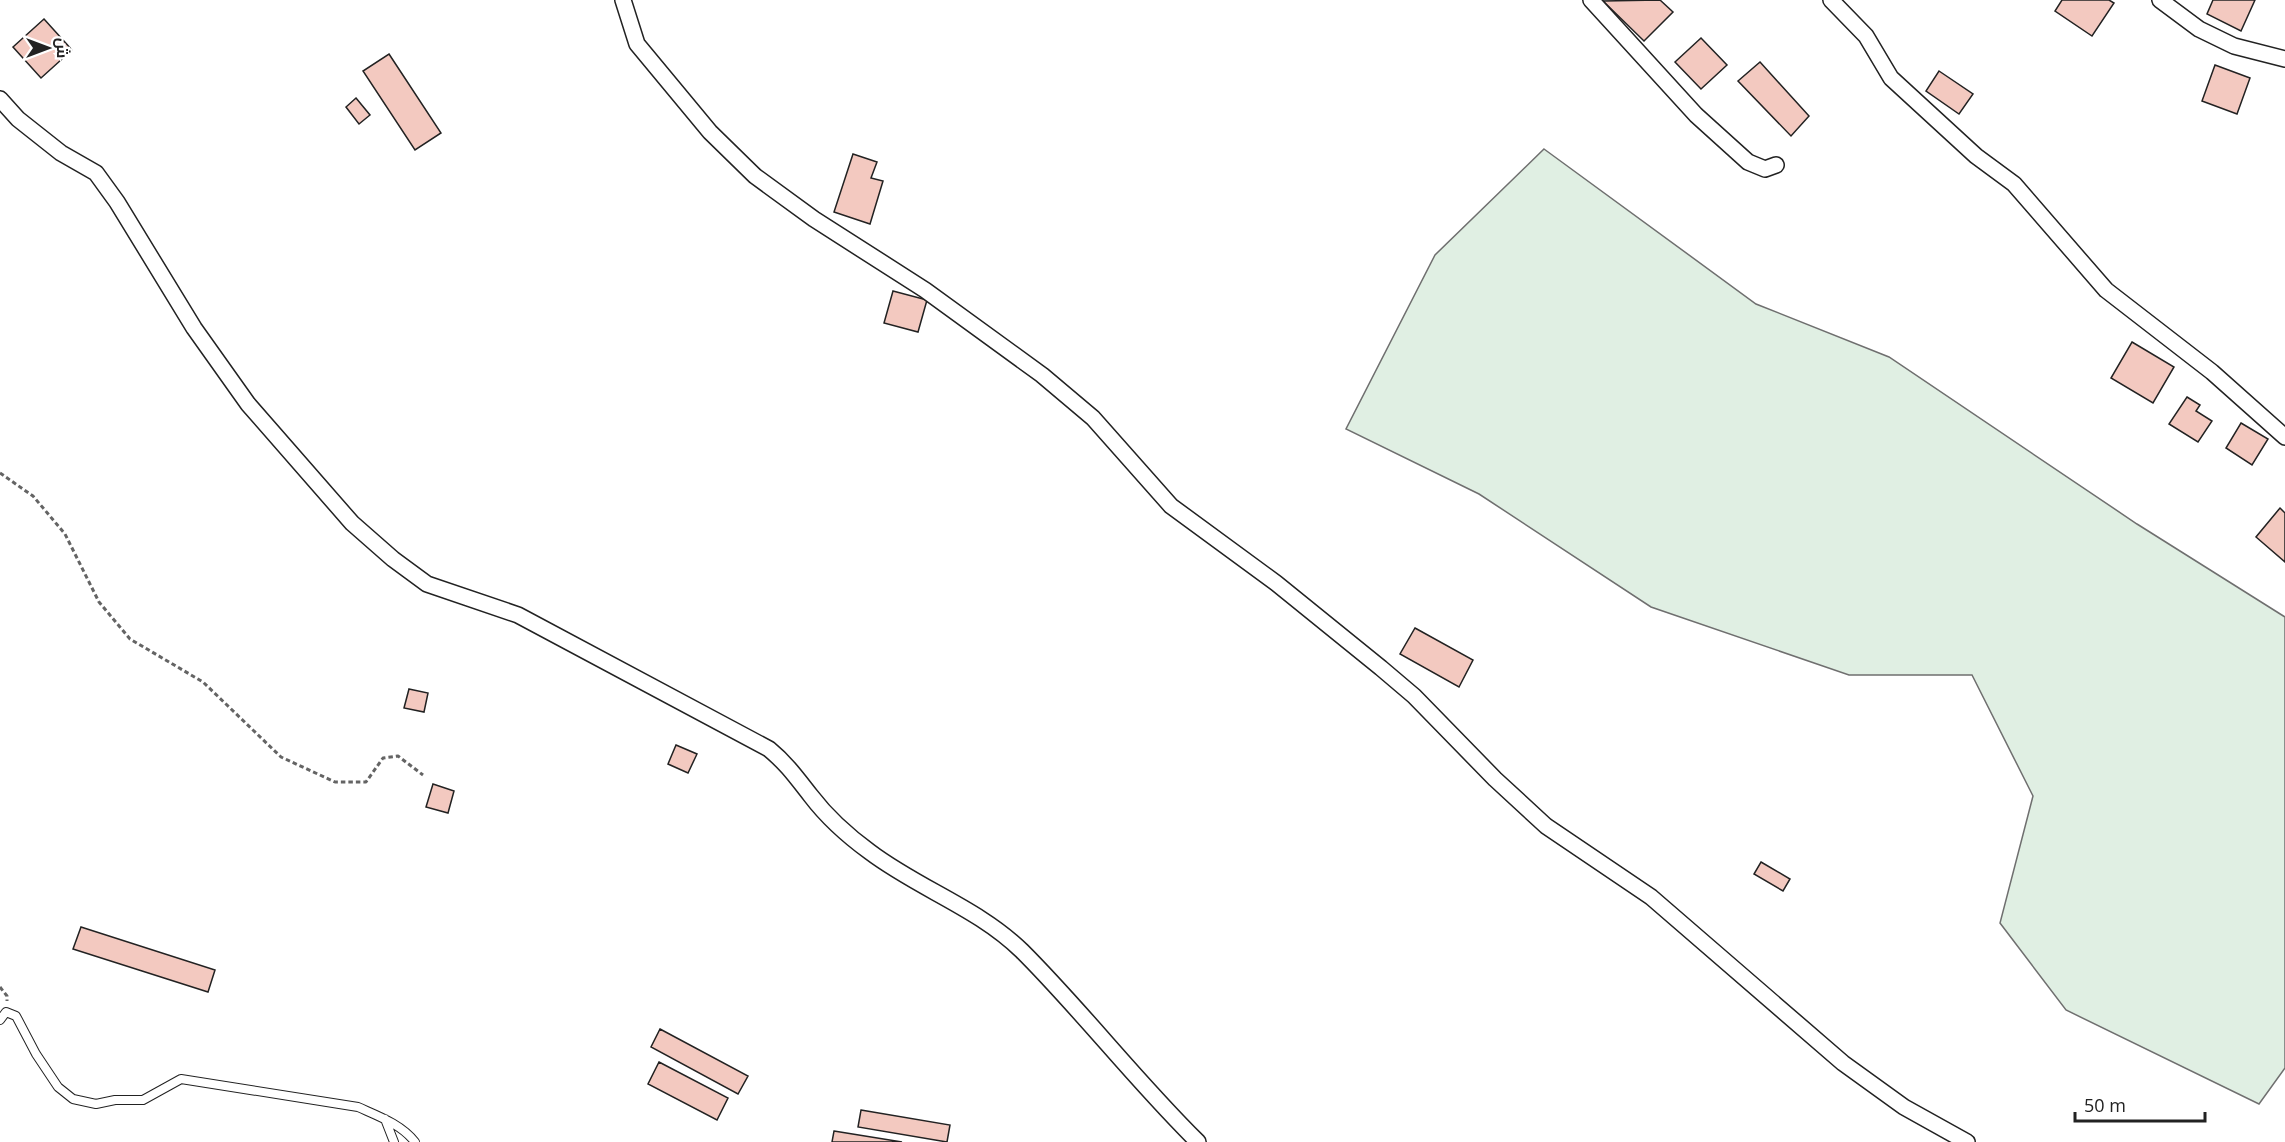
<svg xmlns="http://www.w3.org/2000/svg" width="2285" height="1142" font-family="'Open Sans',Cairo,sans-serif">
  <rect width="100%" height="100%" fill="#fff"/>
  <path fill="#e0efe3" stroke="#6f6f6f" stroke-width="1.5" d="M1544,149L1756,304L1889,357L2137,524L2285,617V1068L2259,1104L2066,1010L2000,923L2033,796L1972,675H1849L1651,607L1479,494L1346,429L1435,255Z"/>
  <path fill="#f3c9c0" stroke="#222" stroke-width="1.5" d="M1660,0L1673,12L1644,41L1603,1Z
    M2062,0H2109L2114,3L2092,36L2055,11Z
    M2213,0H2255L2241,31L2207,14Z
    M44,19L72,50L41,78L13,47Z
    M1701,38L1727,65L1701,89L1675,62Z
    M389,54L441,133L415,150L363,71Z
    M1760,62L1809,116L1791,136L1738,81Z
    M2215,65L2250,78L2237,114L2202,101Z
    M1939,71L1973,94L1959,114L1926,91Z
    M356,98L370,115L359,124L346,107Z
    M853,154L877,162L871,178L883,181L870,224L834,212Z
    M893,291L927,300L918,332L884,323Z
    M2132,342L2174,367L2153,403L2111,378Z
    M2187,397L2200,405L2196,411L2212,421L2198,442L2169,424Z
    M2241,423L2268,439L2252,465L2226,448Z
    M2280,508L2285,513V562L2256,537Z
    M1415,628L1473,660L1459,687L1400,654Z
    M409,689L428,693L424,712L404,708Z
    M676,745L697,754L688,773L668,764Z
    M433,784L454,791L448,813L426,807Z
    M1761,862L1790,879L1783,891L1754,874Z
    M81,927L215,970L208,992L73,949Z
    M660,1029L748,1076L738,1094L651,1047Z
    M659,1062L728,1098L717,1120L648,1084Z
    M861,1110L950,1125L947,1142L858,1127Z
    M834,1131L902,1142H832Z"/>
  <g fill="none" stroke-linecap="round" stroke-linejoin="round">
    <defs>
      <path id="service" d="M0,1020L6,1012L16,1016L36,1054L58,1087L73,1099L96,1104L115,1100H143L181,1079L358,1107C378,1116 401,1124 415,1142
        M385,1119L394,1142"/>
      <path id="minor" d="M623,0L637,44L710,132L755,176L814,219L925,290L1042,375L1093,418L1171,506L1276,583L1381,668L1414,696L1495,779L1546,826L1651,897L1843,1063L1904,1107L1967,1142
        M1591,0L1696,115L1748,162L1765,169L1776,165
        M1831,0L1866,36L1891,78L1976,156L2014,184L2106,290L2212,372L2285,437
        M2160,0L2199,29L2234,46L2285,59
        M0,99L18,119L61,153L96,173L117,202L194,328L248,404L352,523L393,559L427,584L518,615L769,749C787,764 796,777 811,796C827,817 848,836 870,852C919,889 978,908 1022,951C1083,1012 1136,1081 1198,1142"/>
    </defs>
    <use href="#service" stroke="#222" stroke-width="10"/>
    <use href="#minor" stroke="#222" stroke-width="18"/>
    <path stroke="#646464" stroke-width="3" stroke-dasharray="4.5 3" stroke-linecap="butt" d="M0,473L33,496L65,534L99,602L130,639L203,682L281,757L335,782H366L383,758L398,756L423,775
      M0,987L7,996V1001"/>
    <use href="#service" stroke="#fff" stroke-width="8"/>
    <use href="#minor" stroke="#fff" stroke-width="15"/>
  </g>
  <g transform="translate(48 48) rotate(90)" stroke="#ffffff" stroke-width="4.5" paint-order="stroke">
  <path d="M0-4.5L10 22L0 15L-10 22Z" fill="#222222"/>
  <text y="-9" font-size="16" font-weight="bold" text-anchor="middle" fill="#222222">ش</text>
  </g>
  <path d="M2075 1112v9h130v-9" fill="none" stroke="#222222" stroke-width="3"/>
  <text x="2084" y="1112" font-size="18" fill="#222222" stroke="#ffffff" stroke-width="4.5" paint-order="stroke">50 m</text>
</svg>
